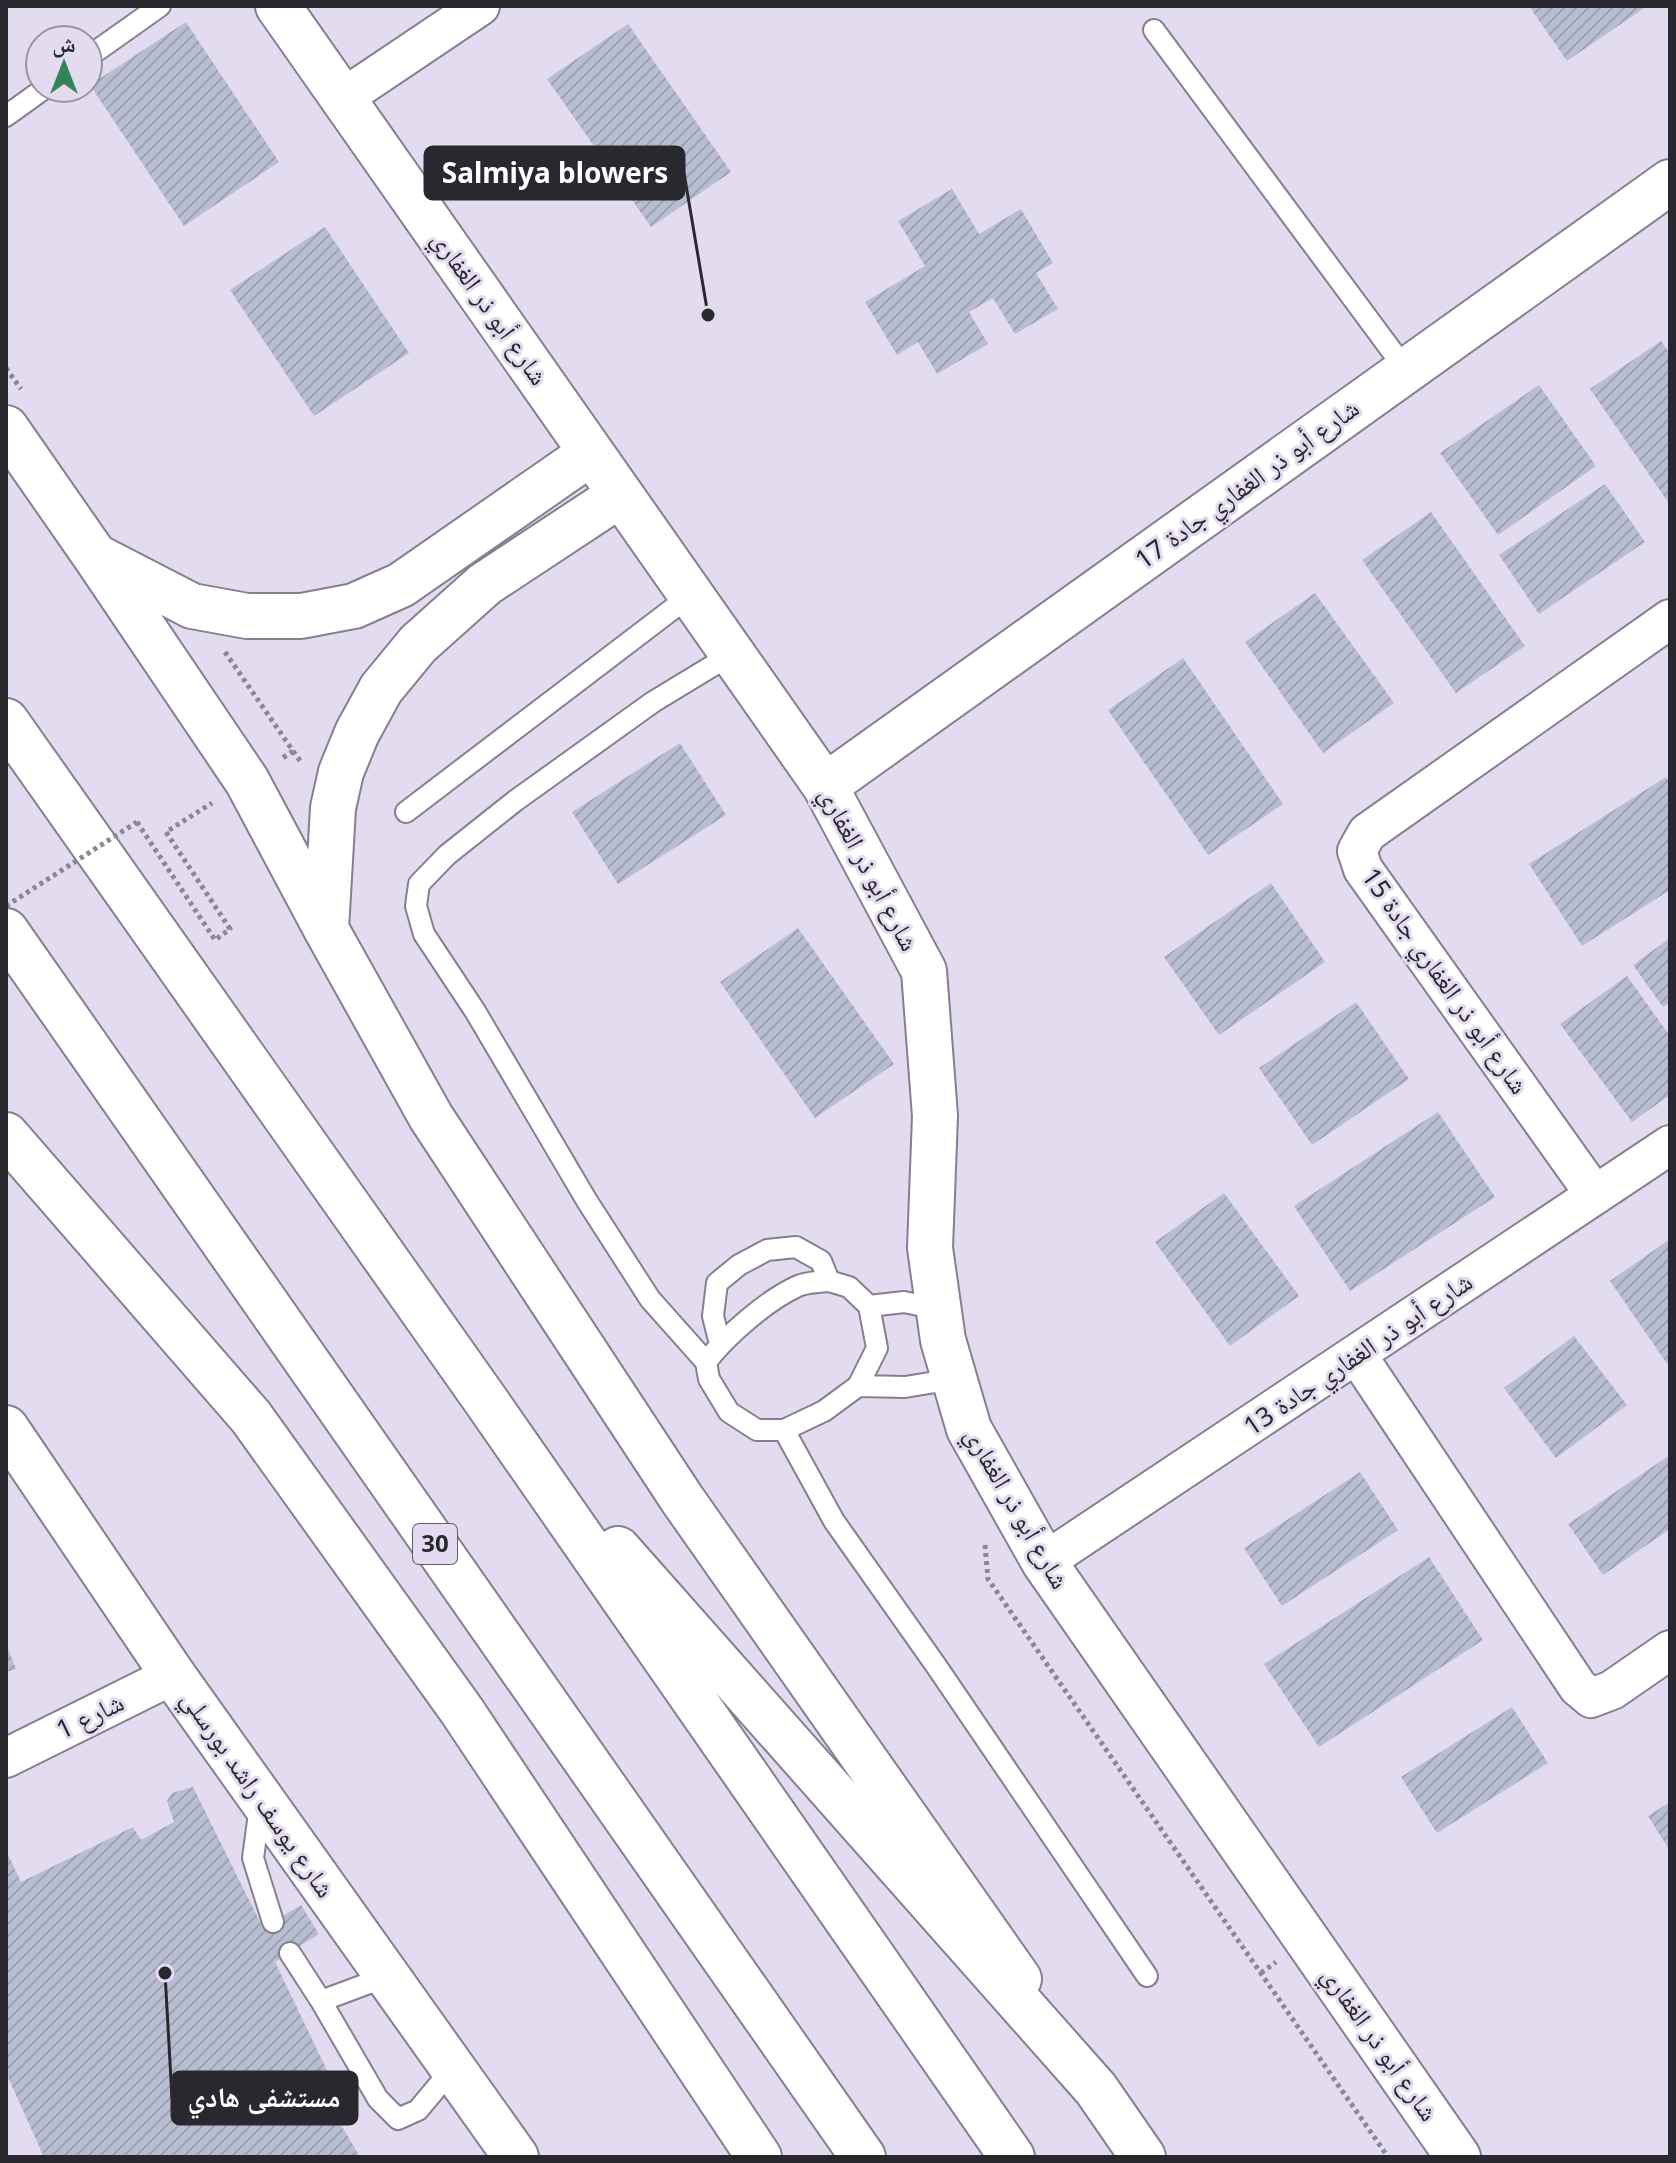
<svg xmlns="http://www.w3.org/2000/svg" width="1676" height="2163" font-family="'Noto Sans','Noto Naskh Arabic',sans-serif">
  <defs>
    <pattern id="building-hatch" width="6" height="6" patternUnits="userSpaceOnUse" patternTransform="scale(2)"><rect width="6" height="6" fill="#b8bed1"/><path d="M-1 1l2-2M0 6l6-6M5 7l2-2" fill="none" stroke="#9ea3b4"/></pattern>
  </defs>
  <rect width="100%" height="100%" fill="#e3dcf0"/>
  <path fill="url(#building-hatch)" d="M1529,6H1647L1567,61Z
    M186,22L279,162L184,226L90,85Z
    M628,24L731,172L651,227L547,79Z
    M952,189L979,234L1021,209L1053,263L1036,273L1058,309L1015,334L993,298L969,312L988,344L937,374L918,342L897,355L865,302L925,266L898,221Z
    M325,227L409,353L314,416L230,290Z
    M1661,341L1670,354V505L1590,389Z
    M1539,385L1596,466L1498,535L1440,453Z
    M1605,484L1645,542L1539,614L1499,555Z
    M1431,512L1525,646L1456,693L1362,560Z
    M1315,593L1394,703L1323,753L1245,642Z
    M1183,658L1283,804L1208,855L1108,710Z
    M680,743L726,815L618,884L572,812Z
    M1666,777L1670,783V890L1582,946L1529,864Z
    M1271,883L1325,962L1219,1035L1164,957Z
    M798,928L894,1064L815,1118L720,982Z
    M1670,938V1002L1663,1007L1633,965Z
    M1627,976L1670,1036V1095L1632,1122L1560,1024Z
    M1356,1002L1409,1079L1312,1145L1259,1068Z
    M1438,1112L1495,1197L1350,1291L1294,1206Z
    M1224,1193L1299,1296L1230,1346L1155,1242Z
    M1670,1239V1368L1610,1281Z
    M1574,1336L1627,1405L1556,1458L1504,1388Z
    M1670,1455V1529L1603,1575L1568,1524Z
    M1360,1472L1398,1530L1282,1606L1244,1548Z
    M1429,1557L1483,1640L1319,1747L1264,1664Z
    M6,1643L16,1669L6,1672Z
    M1512,1707L1548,1763L1437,1833L1401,1777Z
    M193,1787L263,1928L301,1905L319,1934L275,1962L336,2089L331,2108L360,2157H44L6,2073V1850L21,1882L133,1827L141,1840L174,1822L167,1801L172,1793Z
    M1670,1802V1851L1648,1816Z"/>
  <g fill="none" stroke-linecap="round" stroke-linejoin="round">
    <defs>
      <path id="lane" d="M1154,30L1406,370
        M88,57L160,6
        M6,116L45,88
        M406,812L691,595
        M829,1281L849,1287L869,1306L877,1348L858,1386L824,1411L784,1430H757L729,1412L709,1379L706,1362C727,1335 767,1300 798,1286C807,1282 819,1282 829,1281Z
        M869,1306L904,1302L938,1309
        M720,1344L713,1316L717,1283L739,1265L767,1250L796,1247L821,1261L829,1281
        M706,1362L650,1299L587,1201L475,1011L424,934L416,906L419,884L447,855L515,801L653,702L732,654
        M858,1386L905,1387L954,1379
        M784,1430L834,1521L937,1667L1147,1976
        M260,1806L253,1858L273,1922
        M290,1953L321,2001L388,1976
        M321,2001L378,2099L398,2119L418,2110L453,2068"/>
      <path id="street" d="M343,98L480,6
        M1595,1195L1363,869L1357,851L1367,833L1670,619
        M1357,1355L1578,1687L1591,1698L1612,1690L1670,1650
        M1044,1562L1670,1145
        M6,1758L173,1675"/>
      <path id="secondary" d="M278,6L825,786L924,971L935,1116L930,1248L943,1340L969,1429L1044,1562L1458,2157
        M6,428L95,556L247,781L326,929L431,1117L682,1499L1019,1979
        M101,559L192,606L247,616H301L354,606L401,585L591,453
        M825,786L1670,182
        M326,929L333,808L341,772L357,733L381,689L418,644L485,584L620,495
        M6,1135L251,1417L462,1711L759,2157
        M6,1428L173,1675L516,2157"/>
      <path id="highway" d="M6,721L484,1398L1012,2157
        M6,931L863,2157
        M618,1549L1096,2089L1143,2157"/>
    </defs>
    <use href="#lane" stroke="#867f91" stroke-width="24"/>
    <use href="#street" stroke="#867f91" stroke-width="42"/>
    <use href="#secondary" stroke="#867f91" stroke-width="48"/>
    <use href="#highway" stroke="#867f91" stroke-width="48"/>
    <path stroke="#8c8795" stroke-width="5" stroke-dasharray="4 4" stroke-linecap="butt" d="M6,368L21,389
      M225,652L293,751L281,759
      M293,751L301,762
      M137,822L215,940L230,929L166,832L212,803
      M985,1545L988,1579L1388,2157
      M1261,1973L1276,1962"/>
    <use href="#lane" stroke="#fff" stroke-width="20"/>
    <use href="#street" stroke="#fff" stroke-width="38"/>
    <use href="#secondary" stroke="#fff" stroke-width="44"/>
    <use href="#highway" stroke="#fff" stroke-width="44"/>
    <path stroke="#8c8795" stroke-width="5" stroke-dasharray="4 4" stroke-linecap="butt" d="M6,906L137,822"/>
  </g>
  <g text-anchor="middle" stroke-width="6" stroke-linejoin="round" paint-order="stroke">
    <rect fill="#e3dcf0" stroke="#625e69" stroke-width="2" x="413" y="1524" width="44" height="40" rx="6"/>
    <g font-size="24" font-weight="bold" fill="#2a282f">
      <text x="435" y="1552">30</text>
    </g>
    <g font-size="26" fill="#2a282f" stroke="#e3dcf0">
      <text transform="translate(490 308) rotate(55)" y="9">شارع أبو ذر الغفاري</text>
      <text transform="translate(1247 484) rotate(-36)" y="9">شارع أبو ذر الغفاري جادة 17</text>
      <text transform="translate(869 869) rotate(62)" y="9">شارع أبو ذر الغفاري</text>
      <text transform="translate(1445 981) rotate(55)" y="9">شارع أبو ذر الغفاري جادة 15</text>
      <text transform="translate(1358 1354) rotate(-34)" y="9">شارع أبو ذر الغفاري جادة 13</text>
      <text transform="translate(1017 1508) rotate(60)" y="9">شارع أبو ذر الغفاري</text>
      <text transform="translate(90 1716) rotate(-26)" y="9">شارع 1</text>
      <text transform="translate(258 1794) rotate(55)" y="9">شارع يوسف راشد بورسلي</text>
      <text transform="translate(1380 2044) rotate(55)" y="9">شارع أبو ذر الغفاري</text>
    </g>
  </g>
  <path fill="none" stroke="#2a282f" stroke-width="3" d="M708 315L684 173M165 1973L172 2098"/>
  <g fill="#2a282f" stroke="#e3dcf0" stroke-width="3">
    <circle cx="708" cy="315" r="8"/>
    <circle cx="165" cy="1973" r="8"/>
  </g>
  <g fill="#2a282f" stroke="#2a282f" stroke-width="3">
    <rect x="425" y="147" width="259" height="52" rx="8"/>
    <rect x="172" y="2072" width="185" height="52" rx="8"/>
  </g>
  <g font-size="28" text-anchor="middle" font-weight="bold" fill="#fff">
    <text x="555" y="183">Salmiya blowers</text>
    <text x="264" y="2107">مستشفى هادي</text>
  </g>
  <rect width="1676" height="2163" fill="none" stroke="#2a282f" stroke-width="16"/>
  <g transform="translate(64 64)"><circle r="38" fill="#e3dcf0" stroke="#9994a3" stroke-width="2"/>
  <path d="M0-6L14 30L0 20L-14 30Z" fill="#328557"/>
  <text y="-12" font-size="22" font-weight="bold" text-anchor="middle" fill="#2a282f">ش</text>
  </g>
</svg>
